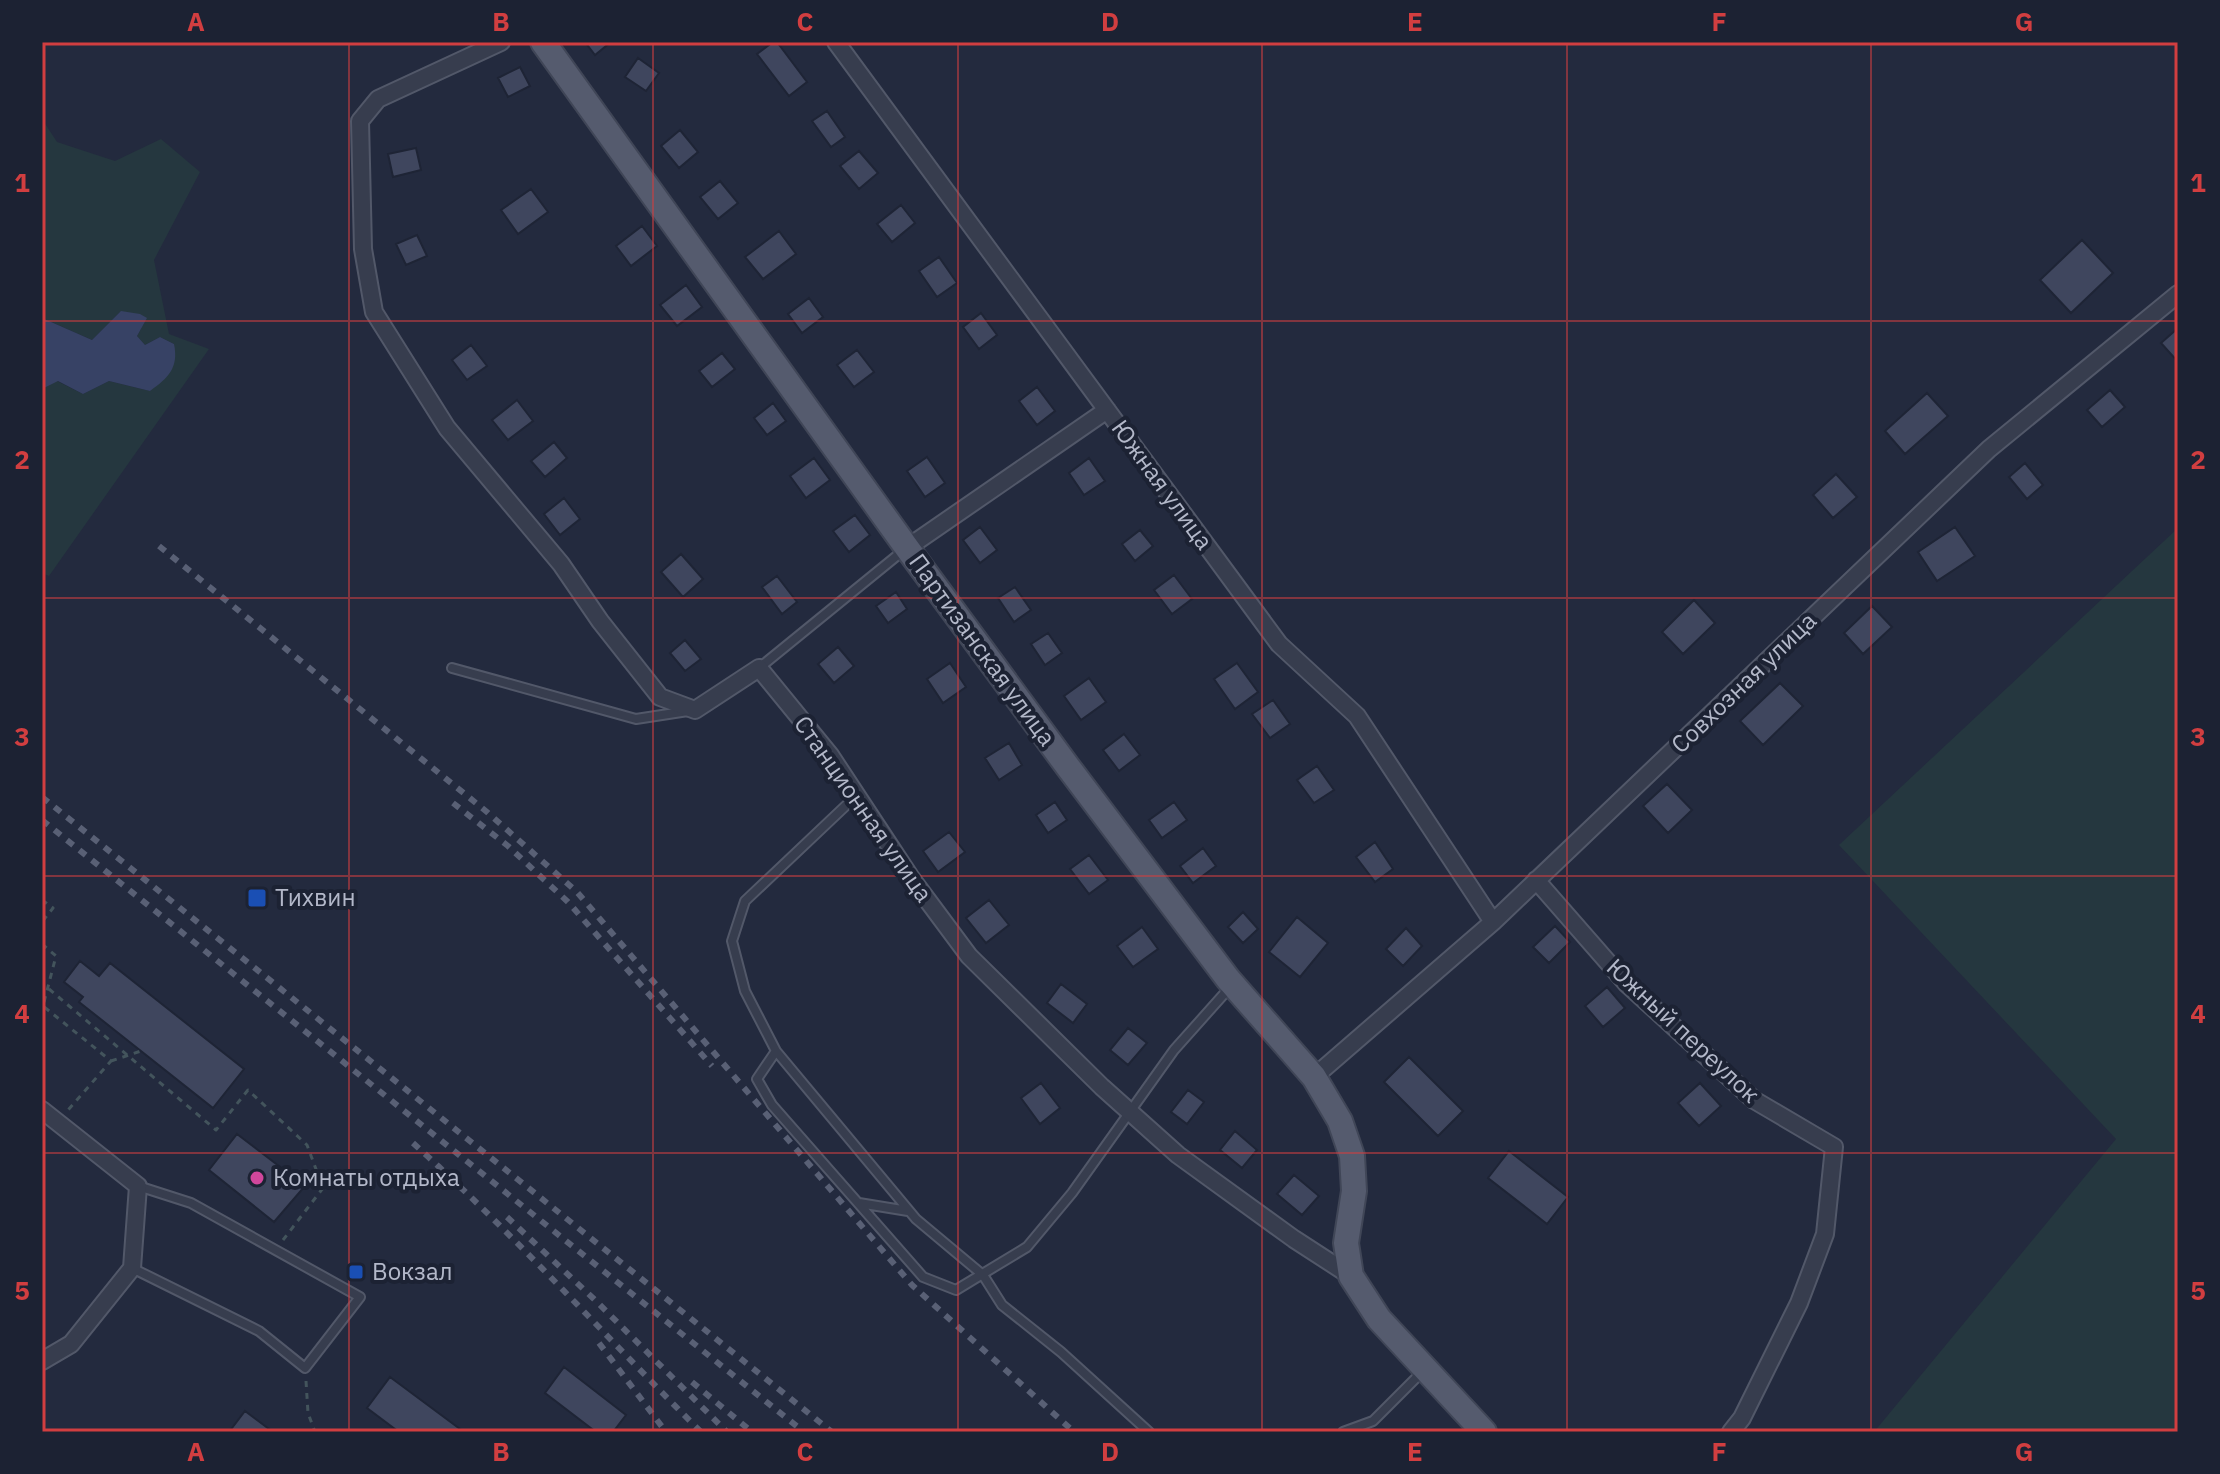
<svg xmlns="http://www.w3.org/2000/svg" width="2220" height="1474" font-family="'IBM Plex Sans',sans-serif">
  <rect width="100%" height="100%" fill="#232a3e"/>
  <path fill="#25373f" d="M42,119L57,142L115,161L161,139L200,172L154,260L169,334L209,349L49,576L42,573V389L57,381L83,394L109,381L150,391L174,344L160,337L145,345L137,336L146,319L120,312L92,340L42,318Z
    M2178,528V1432H1874L2116,1139L1839,845Z"/>
  <path fill="#374265" d="M121,311L140,314L147,318L137,336L145,345L160,337L174,344C179,368 168,378 150,391L109,381L83,394L58,381L42,389V318L92,340Z"/>
  <path fill="#3f465e" stroke="#1e2435" stroke-width="2" d="M585,42H611L595,55Z
    M773,42H777L807,82L789,96L757,54Z
    M638,58L659,73L646,91L625,77Z
    M520,67L530,86L508,97L498,78Z
    M827,111L845,137L831,147L812,121Z
    M680,130L698,152L679,168L661,146Z
    M416,148L421,170L393,177L388,154Z
    M859,151L878,173L859,189L840,166Z
    M720,181L738,203L718,219L700,197Z
    M531,189L548,212L518,234L501,210Z
    M901,205L915,223L892,242L877,224Z
    M642,226L657,246L631,266L616,246Z
    M779,231L796,254L763,279L745,257Z
    M417,235L427,256L406,265L396,244Z
    M2082,240L2113,273L2071,313L2040,280Z
    M939,257L957,283L937,297L919,271Z
    M686,285L702,307L677,326L660,305Z
    M809,298L823,317L802,333L788,314Z
    M981,313L997,335L979,349L963,327Z
    M2178,328V362L2161,343Z
    M471,345L487,366L467,380L452,360Z
    M857,350L874,372L854,387L837,365Z
    M722,353L735,369L712,387L699,371Z
    M1037,387L1055,411L1037,425L1019,401Z
    M2110,390L2125,407L2102,427L2087,410Z
    M1927,393L1948,416L1905,454L1885,431Z
    M517,400L533,421L508,440L492,420Z
    M773,403L786,421L767,435L754,418Z
    M554,442L567,458L545,477L531,461Z
    M927,457L945,483L925,497L907,471Z
    M814,458L830,480L806,498L790,476Z
    M1089,458L1105,481L1084,495L1069,473Z
    M2025,463L2043,485L2027,499L2009,477Z
    M1836,474L1857,497L1833,518L1813,495Z
    M564,498L580,519L560,535L544,514Z
    M855,515L870,535L849,552L833,531Z
    M980,527L997,550L980,563L963,540Z
    M1955,527L1975,556L1937,581L1918,552Z
    M1140,530L1153,546L1135,561L1122,544Z
    M681,554L703,579L683,597L661,572Z
    M1174,575L1192,599L1172,614L1154,590Z
    M777,576L797,602L782,614L762,587Z
    M1015,587L1031,610L1014,622L998,598Z
    M896,592L907,609L888,623L876,606Z
    M1694,600L1715,623L1683,654L1662,632Z
    M1872,606L1892,627L1863,654L1844,633Z
    M1048,633L1062,653L1045,665L1031,644Z
    M685,640L701,659L685,671L670,653Z
    M838,647L854,666L834,683L818,664Z
    M950,663L966,687L943,703L927,679Z
    M1237,663L1258,692L1235,709L1214,679Z
    M1089,678L1106,702L1081,720L1064,696Z
    M1780,683L1803,706L1763,745L1740,721Z
    M1273,700L1290,724L1270,738L1252,714Z
    M1124,734L1140,755L1119,771L1103,750Z
    M1009,743L1022,765L999,780L985,758Z
    M1317,766L1334,790L1314,803L1297,780Z
    M1667,784L1692,810L1668,833L1643,806Z
    M1055,802L1067,820L1048,833L1036,815Z
    M1174,802L1187,820L1162,838L1149,820Z
    M949,832L965,852L938,872L923,851Z
    M1375,842L1393,869L1375,882L1356,857Z
    M1203,848L1216,866L1193,883L1180,866Z
    M1089,855L1108,880L1089,894L1070,869Z
    M989,900L1009,925L986,943L966,918Z
    M1243,912L1258,929L1243,943L1228,927Z
    M1297,917L1328,943L1300,977L1269,952Z
    M1555,926L1570,942L1549,963L1533,947Z
    M1142,927L1158,949L1133,967L1117,946Z
    M1406,928L1422,946L1403,966L1386,949Z
    M80,961L99,976L110,963L244,1069L213,1108L79,1002L83,997L64,982Z
    M1061,984L1087,1004L1073,1023L1047,1003Z
    M1607,987L1625,1008L1603,1027L1585,1006Z
    M1128,1028L1147,1043L1128,1065L1110,1050Z
    M1409,1057L1463,1111L1438,1136L1384,1082Z
    M1041,1083L1060,1108L1040,1124L1021,1098Z
    M1700,1083L1721,1106L1699,1126L1678,1103Z
    M1188,1090L1204,1102L1187,1124L1171,1112Z
    M1235,1131L1257,1150L1242,1168L1220,1150Z
    M237,1134L305,1186L274,1222L209,1170Z
    M1509,1151L1568,1197L1547,1224L1488,1178Z
    M1294,1175L1319,1196L1302,1215L1277,1194Z
    M564,1367L626,1415L613,1432H596L545,1393Z
    M390,1377L464,1432H399L367,1408Z
    M245,1411L273,1432H229Z"/>
  <g fill="none" stroke-linecap="round" stroke-linejoin="round">
    <defs>
      <path id="lane" d="M452,668L636,719L688,711
        M759,668L904,550
        M856,796L745,901L732,941L745,991L776,1051L757,1079L772,1105L923,1277L956,1290L1027,1247L1072,1193L1174,1050L1232,985
        M776,1051L916,1219L983,1275L1002,1305L1061,1352L1149,1432
        M859,1203L908,1211
        M132,1268L259,1331L305,1368L360,1297L191,1203L138,1186
        M1343,1432L1373,1421L1423,1371"/>
      <path id="street" d="M501,42L378,99L360,121L363,249L374,312L447,428L561,564L600,621L660,697L695,710L759,668L830,755L911,878L969,956L1102,1087L1178,1155L1294,1239L1351,1276
        M836,42L1279,644L1357,716L1493,922
        M907,548L1107,410
        M1536,880L1626,983L1754,1100L1834,1147L1825,1234L1799,1303L1742,1418L1731,1432
        M1314,1077L1493,922L1989,449L2178,294
        M42,1110L138,1186L132,1268L71,1344L42,1361"/>
      <path id="primary" d="M543,42L907,548L1068,767L1228,979L1314,1077L1340,1121L1352,1156L1354,1191L1346,1243L1351,1276L1379,1319L1484,1432"/>
    </defs>
    <use href="#lane" stroke="#525869" stroke-width="12"/>
    <use href="#street" stroke="#525869" stroke-width="20"/>
    <use href="#primary" stroke="#404657" stroke-width="28"/>
    <path stroke="#43545c" stroke-width="3" stroke-dasharray="6 6" stroke-linecap="butt" d="M42,900L53,908L42,922
      M42,944L56,956L43,1006L111,1061L68,1110
      M49,989L216,1130L248,1090L307,1145L323,1188L283,1240
      M111,1061L141,1051
      M306,1381L308,1413L315,1432"/>
    <use href="#lane" stroke="#373d4e" stroke-width="8"/>
    <use href="#street" stroke="#373d4e" stroke-width="16"/>
    <use href="#primary" stroke="#555b6e" stroke-width="24"/>
    <path stroke="#596075" stroke-width="6" stroke-dasharray="8 8" stroke-linecap="butt" d="M159,546L487,812L577,892L912,1285L1074,1432
      M42,797L832,1432
      M453,803L508,846L568,902L712,1066
      M42,820L804,1432
      M413,1143C514,1234 605,1336 701,1432
      M507,1217L594,1299L727,1432
      M599,1343L666,1432
      M692,1382L752,1432"/>
  </g>
  <path fill="none" stroke="#d13e40" stroke-width="2" stroke-opacity="0.55" d="M349,42V1432M653,42V1432M958,42V1432M1262,42V1432M1567,42V1432M1871,42V1432M42,321H2178M42,598H2178M42,876H2178M42,1153H2178"/>
  <g fill="#1a4fb4" stroke="#1c2233" stroke-width="3">
    <rect x="247" y="888" width="20" height="20" rx="4"/>
    <rect x="348" y="1264" width="16" height="16" rx="4"/>
  </g>
  <circle fill="#d1479c" stroke="#1c2233" stroke-width="3" cx="257" cy="1178" r="8"/>
  <g text-anchor="middle" stroke-width="8" stroke-linejoin="round" paint-order="stroke">
    <g font-size="24" fill="#b3b8c9" stroke="#1c2233">
      <text transform="translate(1162 485) rotate(54)" y="8">Южная улица</text>
      <text transform="translate(982 650) rotate(54)" y="8">Партизанская улица</text>
      <text transform="translate(1744 683) rotate(-44)" y="8">Совхозная улица</text>
      <text transform="translate(863 809) rotate(55)" y="8">Станционная улица</text>
      <text transform="translate(1683 1031) rotate(43)" y="8">Южный переулок</text>
    </g>
    <g font-size="24" fill="#b3b8c9" stroke="#1c2233" text-anchor="start">
      <text x="275" y="906">Тихвин</text>
      <text x="273" y="1186">Комнаты отдыха</text>
      <text x="372" y="1280">Вокзал</text>
    </g>
  </g>
  <rect width="2220" height="1474" fill="none" stroke="#1c2233" stroke-width="88"/>
  <rect x="44" y="44" width="2132" height="1386" fill="none" stroke="#d13e40" stroke-width="3"/>
  <g font-size="26" text-anchor="middle" font-weight="bold" fill="#d13e40">
    <text x="196" y="31">A</text>
    <text x="501" y="31">B</text>
    <text x="805" y="31">C</text>
    <text x="1110" y="31">D</text>
    <text x="1415" y="31">E</text>
    <text x="1719" y="31">F</text>
    <text x="2024" y="31">G</text>
    <text x="22" y="192">1</text>
    <text x="2198" y="192">1</text>
    <text x="22" y="469">2</text>
    <text x="2198" y="469">2</text>
    <text x="22" y="746">3</text>
    <text x="2198" y="746">3</text>
    <text x="22" y="1023">4</text>
    <text x="2198" y="1023">4</text>
    <text x="22" y="1300">5</text>
    <text x="2198" y="1300">5</text>
    <text x="196" y="1461">A</text>
    <text x="501" y="1461">B</text>
    <text x="805" y="1461">C</text>
    <text x="1110" y="1461">D</text>
    <text x="1415" y="1461">E</text>
    <text x="1719" y="1461">F</text>
    <text x="2024" y="1461">G</text>
  </g>
</svg>
